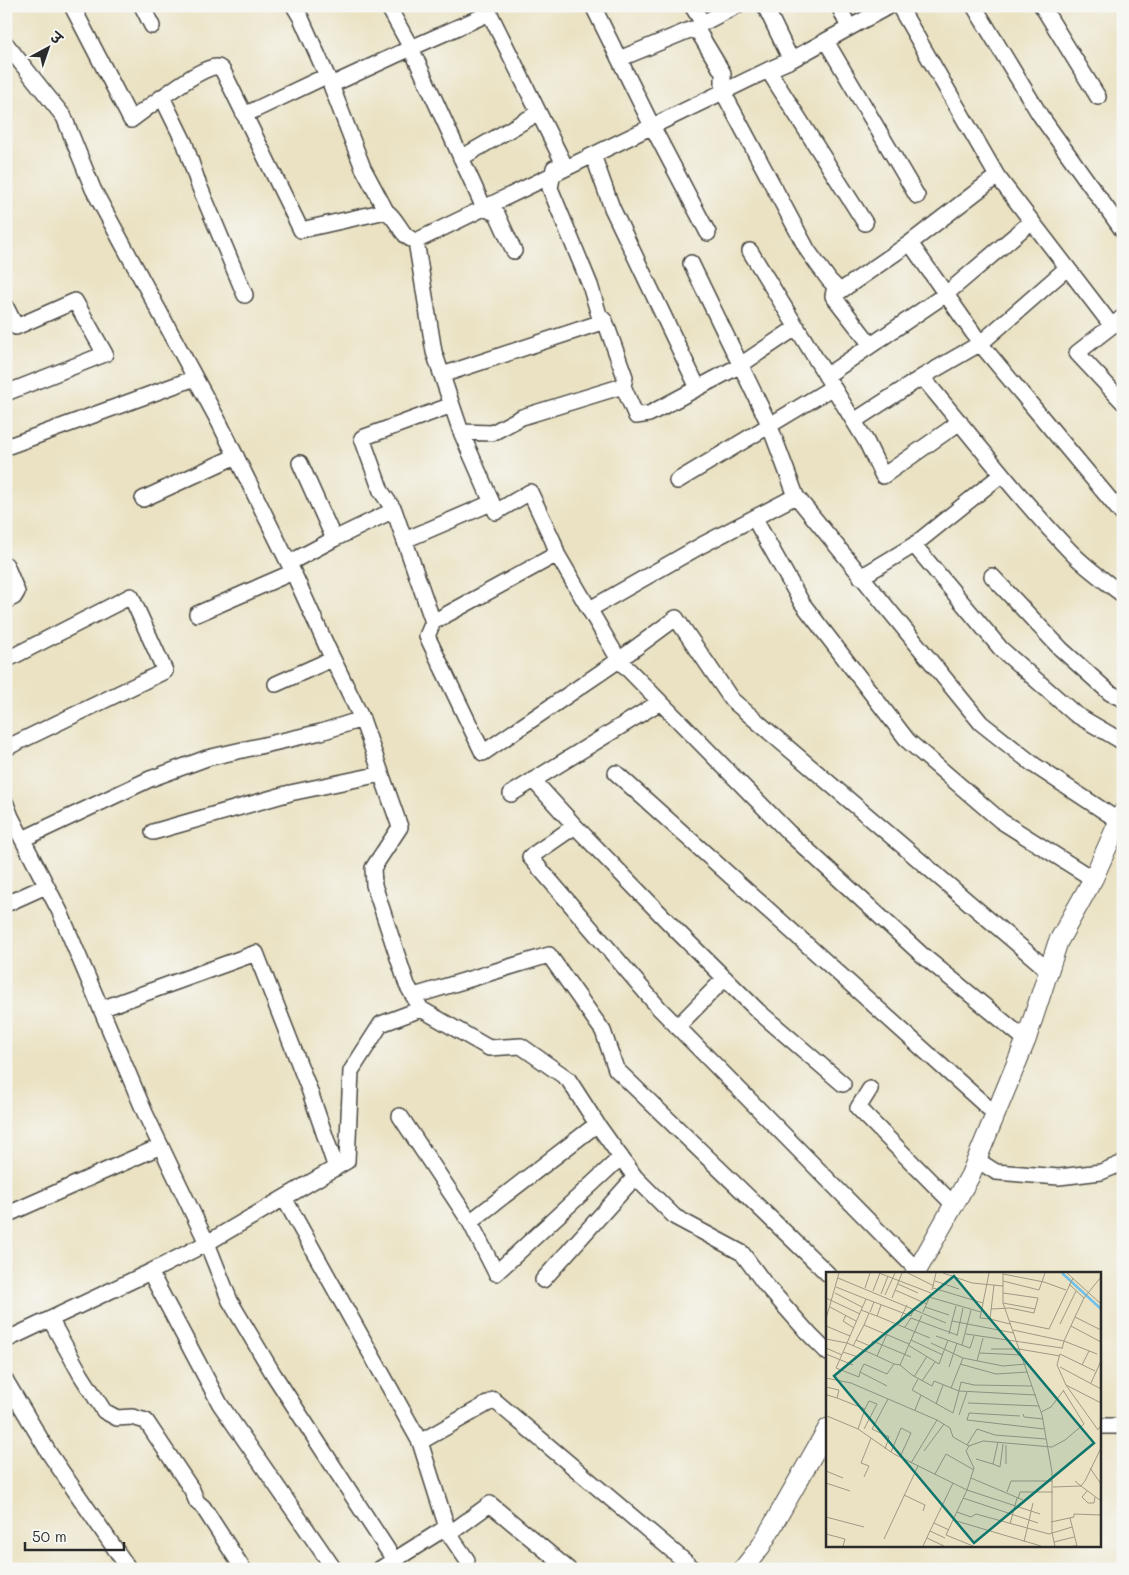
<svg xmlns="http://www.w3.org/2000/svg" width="1129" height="1575" font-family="Mali,'Playpen Sans Deva',sans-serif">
  <rect width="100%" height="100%" fill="#f6f6f2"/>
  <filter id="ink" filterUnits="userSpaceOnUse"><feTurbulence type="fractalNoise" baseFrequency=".02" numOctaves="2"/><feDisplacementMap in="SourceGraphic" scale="10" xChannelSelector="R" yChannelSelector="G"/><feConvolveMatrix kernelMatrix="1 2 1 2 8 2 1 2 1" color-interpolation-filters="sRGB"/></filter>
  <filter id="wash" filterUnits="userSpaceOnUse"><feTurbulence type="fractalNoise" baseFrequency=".0096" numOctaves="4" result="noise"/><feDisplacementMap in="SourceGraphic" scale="20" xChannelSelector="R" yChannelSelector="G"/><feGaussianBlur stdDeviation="1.12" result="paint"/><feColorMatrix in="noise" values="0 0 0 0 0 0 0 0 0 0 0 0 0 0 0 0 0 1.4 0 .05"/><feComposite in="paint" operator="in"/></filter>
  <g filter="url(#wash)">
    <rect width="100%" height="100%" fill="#eae2c2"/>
  </g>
  <g filter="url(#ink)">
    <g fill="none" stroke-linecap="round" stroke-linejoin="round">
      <defs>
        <path id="minor" d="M72,6L131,120L162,97L185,144L198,183L245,295
          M142,6L152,26
          M294,6L301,18L331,85L411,48L484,208L497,214L514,251
          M388,6L411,48L490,13
          M486,6L566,168
          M593,6L652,126L708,233
          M692,6L703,23L736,6
          M765,6L791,60L768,70L865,223
          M839,6L849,28
          M899,6L997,176L1112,326
          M974,6L1040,115L1123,231
          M1042,6L1098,97
          M826,41L917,196
          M6,44L64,117L93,189L219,422L293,572L328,649L362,719L400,827L373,868L374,885L407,985L421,1009
          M619,59L692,29L699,33L723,73V92L808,251L829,280L835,286L833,296L871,345
          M791,60L889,6
          M768,70L416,241L434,352L461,432L496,512L530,492L553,541L557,554L619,660L676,618L732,700L1049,971
          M331,85L363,168L386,211
          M162,97C173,90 204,66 217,67C220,67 221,69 223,71L301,230L386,211C400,221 400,237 416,241
          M244,115L324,77L328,78
          M593,155L612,208L698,388
          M461,158L538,113
          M554,168L550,188L590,285L599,315L605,321L625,377L623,386L636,416L649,414L739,366L797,327
          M910,243L997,176
          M750,251L866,441L883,476L960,422
          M691,263L769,424L796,496
          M833,296L910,243L983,347L1123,515
          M6,307L16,327L75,301L105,354L6,393
          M1123,317L1077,353L1123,402
          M442,375L605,321
          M826,376L946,294L1032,221
          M922,377C971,435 1017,496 1070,551C1085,567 1105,581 1123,595
          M452,405L362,438L381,491L394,510L433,622L427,636L483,753L619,660L789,833L921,954L1026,1040
          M854,421L922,377L981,343L1067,268
          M461,432L492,433L522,417L623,386
          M6,447L195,378
          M300,463L334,539
          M677,481L833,387
          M143,499L236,456
          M754,518L802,603L908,741L1001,821L1093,879
          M405,540L491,503
          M914,545L1001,649L1075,714L1123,742
          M289,563L334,539L394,510
          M6,565L17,592L14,597L6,601
          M992,576L1061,649L1110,693L1123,699
          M861,577L914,545L1001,475
          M590,609L702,545L796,496L981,723L1034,765L1119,821
          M197,614L293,572
          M433,622L557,554
          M6,660L131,596L165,671L6,748
          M276,684L332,659
          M616,773L995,1114
          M533,780L575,826
          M511,794L660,702
          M6,804L11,817L60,912L145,1113L207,1243L150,1272L6,1340
          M153,832L290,793L381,774
          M23,839L150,779L207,758L321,732L362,719
          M6,904L46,886
          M414,996L549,955L603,1031L616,1069L828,1274
          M101,1009L256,953L309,1089L336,1168
          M677,1027L725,978
          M843,1084L758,1011L678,932L575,826L530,857L659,1008L917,1270
          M870,1089L858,1108L954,1205
          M400,1116L470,1222L597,1124
          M977,1160L996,1172L1059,1177L1101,1172L1123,1163
          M284,1198L420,1442L449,1534L467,1560
          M6,1215L161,1146
          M470,1222L496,1273L621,1157
          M150,1272L220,1404L334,1569
          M543,1280L635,1177
          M50,1319L81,1375L104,1411L117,1418L132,1417L146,1421L192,1490L197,1502L203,1507L243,1569
          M6,1381L49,1453L129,1569
          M1100,1426H1123
          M420,1442L494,1400L694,1569
          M449,1534L490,1504L568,1569
          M380,1569L447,1527
          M400,1569L274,1375L230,1301L207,1243L347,1161L351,1071L381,1024L421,1009L489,1048L521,1046L568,1079L597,1124L635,1177L675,1217L742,1253L765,1284L809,1334L828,1353"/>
        <path id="tertiary" d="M915,1274L970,1176L1026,1040L1058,942L1093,879L1123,812
          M743,1569L761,1546L828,1428"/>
      </defs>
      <use href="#minor" stroke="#484642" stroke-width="18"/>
      <use href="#tertiary" stroke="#484642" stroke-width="21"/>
      <use href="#minor" stroke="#fff" stroke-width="15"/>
      <use href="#tertiary" stroke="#fff" stroke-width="19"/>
    </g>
  </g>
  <g transform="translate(826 1272)">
    <rect width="275" height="275" fill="#eae2c2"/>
    <path fill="none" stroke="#6fc1eb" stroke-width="2.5" d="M236,1L275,37"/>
    <path fill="none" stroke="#9e9986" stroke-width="1" d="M53,1L105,21M82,1L108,14M117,1L146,11L177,14M163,1L154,46L164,47L168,13M177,1V31L216,143L226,200V261L229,274M241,1L275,32M177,2L218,10L240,18M12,6L120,51M109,9L133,17M177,9L213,18L219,1M72,12L92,21M243,12L258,26M10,15L40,27L21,71L51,84L56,73L85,85M39,16L44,1M107,16L157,31M69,18L101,32M106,18L110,1M47,19L54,1M9,21L36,35M55,22L62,4M59,23L69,1M103,25L155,40M0,26L34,42M66,26L76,1M40,27L48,30L44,40M48,30L85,44L88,36M177,31L209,37M4,35L30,49M99,35L123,43M165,37L184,36L208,41L212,26L177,21M35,38L51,44L55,33M97,40L104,24M43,41L38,53L83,72M20,43L17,49L28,56M96,43L74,93L86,103L106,114L108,109L133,119L135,110L148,113L206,114M51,44L104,66M249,45L258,26L275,5M0,47L13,1M164,47L184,52M126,49L130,34M184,49L223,57L247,6M72,52L81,33M234,52L250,19M0,54L24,64M245,54L275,70M79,55L85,46L131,63M187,58L238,69L249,45L275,58M123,62L126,49L188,61M140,62L236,76M110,64L144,76L148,64M131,64L137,36M0,67L21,71L10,96L33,105L34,100L61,114M30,68L44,74L47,69L56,73L61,62M85,68L117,83M105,71L137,86M82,73L113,92L122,68M136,73L145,38M27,74L38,53M0,76L16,83M165,77H193L234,84M236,77L238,69L271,82M17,80L32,85L37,78M154,81L196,83M0,82L27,93M51,84L68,92M151,89L157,66M134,92L170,102L202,100M256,93L263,79M123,95L131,71M234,95L275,117M34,100L38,92L61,102L68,92L74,93M88,105L101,84M0,106L25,111L111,148L124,156L127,165L143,174M92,107L86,118L127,141L133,119L210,123M96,109L109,90M265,111L275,89M240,113L231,93L234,82L269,99M0,115V148M0,115L13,118L11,126L1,123M125,116L137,86L177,94L200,92M11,126L39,137L43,129L51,132L38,157M142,131L213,134M275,131L240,113L272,158L275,153M110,132L117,113M89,138L95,123M215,140L225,135L238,118M197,142L198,145L217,147M133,143L141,120M1,144L32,157L68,182L141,218L127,248L215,274M194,144L143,141L141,148L218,157M32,157L39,137M141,173L151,157L169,163L220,167M59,177L63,165L46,157L62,127M98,179L118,152M65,180L75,156L85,161L74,185M150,187L167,192L172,170M85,191L111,148M167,192L174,195L177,172M180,192V173M264,196L275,212M0,199L17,206M109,202L120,182L148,198M38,205L43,194L35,191L45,166M145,206L197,228M249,209L255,214L259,209L275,176M0,211L24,219M227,215L255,214L275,229M261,219L256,225L262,231H268L269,225M181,220L185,209H227M78,223L99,233L97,239M137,226L212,251M192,227L194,220H227M131,240L145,245L150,242L223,262L246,255M214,242L141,218L148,196L140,179L143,174L157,169L226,175L239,168L258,152L237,118M0,245L38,255M244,246L251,274H247M127,248L120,263L147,274M225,250L248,245V242L275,243M108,251L123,258M184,252L191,226M0,262L19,267L17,274M101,266L118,274M119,266L104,259L127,211M58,267L92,194M198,270L207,231M228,270L248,265M97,274L104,259"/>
    <path fill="#0f766e" fill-opacity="0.15" stroke="#0f766e" stroke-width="2.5" d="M128,4L268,171L148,271L8,104Z"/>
    <rect width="275" height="275" fill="none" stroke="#2b2b2b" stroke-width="2.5"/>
  </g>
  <rect width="1129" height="1575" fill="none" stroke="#f6f6f2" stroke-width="25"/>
  <g transform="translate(48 48) rotate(40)" stroke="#f6f6f2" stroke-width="4" paint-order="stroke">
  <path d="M0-4L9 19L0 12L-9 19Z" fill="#2b2b2b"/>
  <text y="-8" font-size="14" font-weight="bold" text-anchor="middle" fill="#2b2b2b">उ</text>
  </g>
  <path d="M25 1542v8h99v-8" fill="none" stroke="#2b2b2b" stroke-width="2.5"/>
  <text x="32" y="1542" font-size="15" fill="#2b2b2b" stroke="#f6f6f2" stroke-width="4" paint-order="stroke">50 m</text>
</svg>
